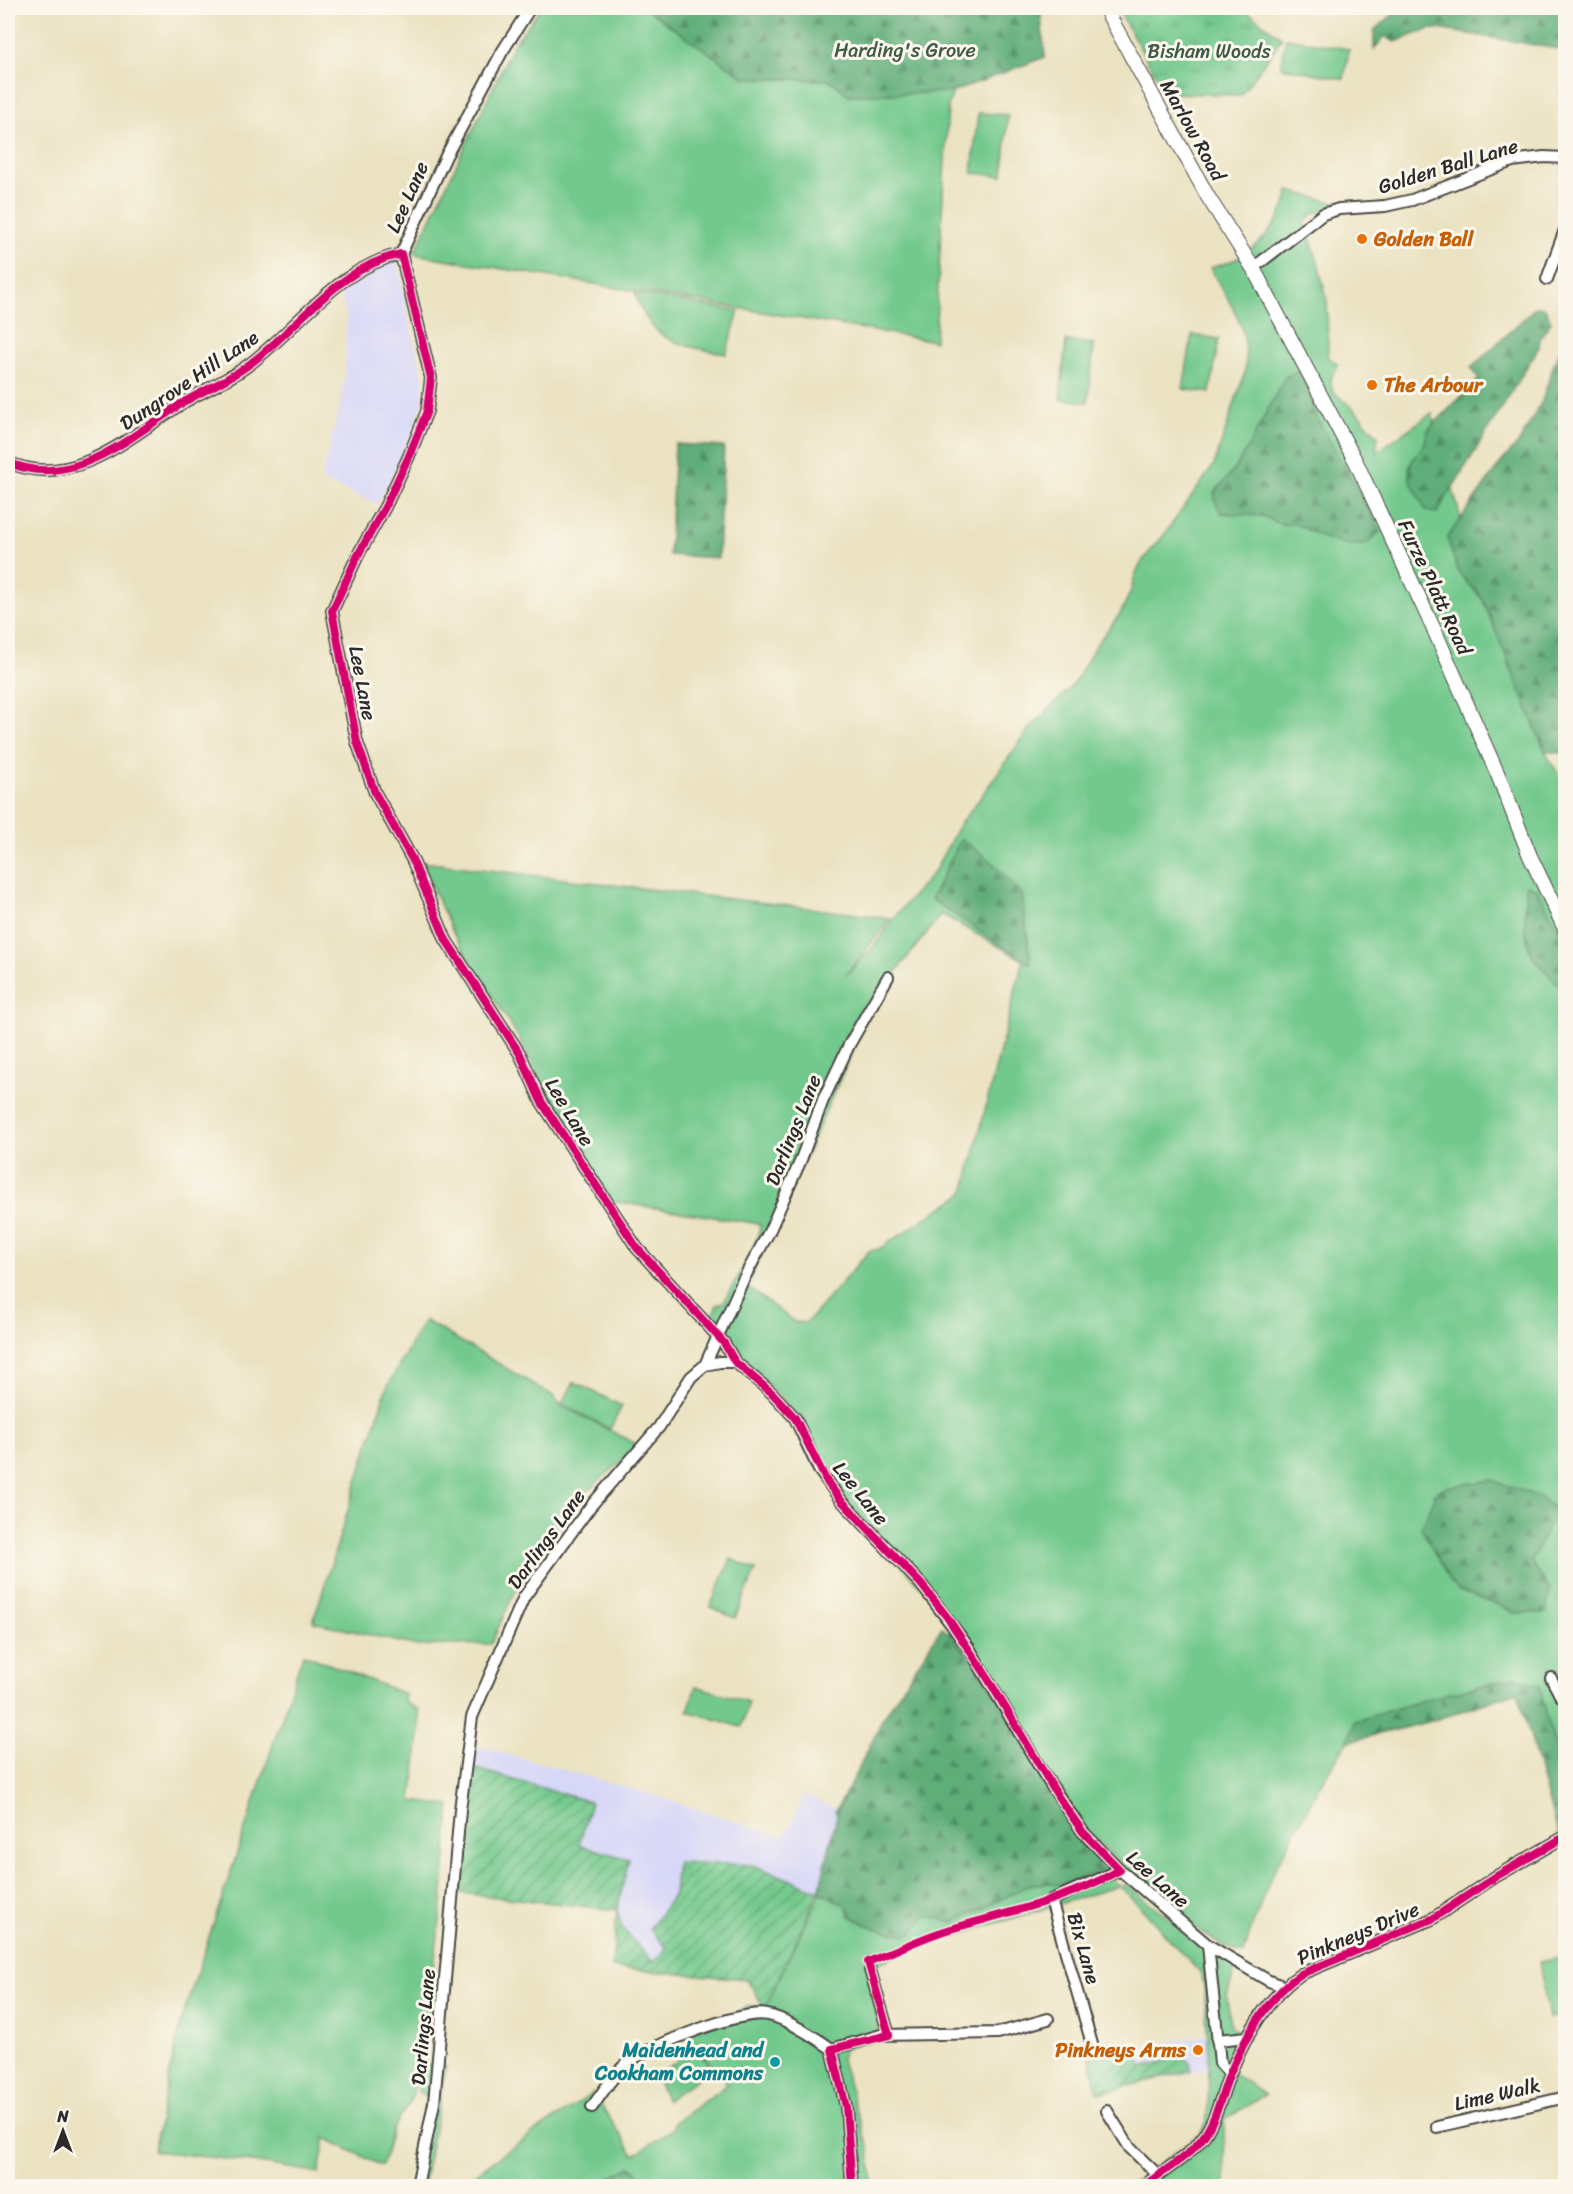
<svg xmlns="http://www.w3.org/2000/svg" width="1573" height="2194" font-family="Sriracha,sans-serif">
  <defs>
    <pattern id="forest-firs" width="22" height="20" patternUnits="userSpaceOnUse" patternTransform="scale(1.5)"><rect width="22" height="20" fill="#5ead78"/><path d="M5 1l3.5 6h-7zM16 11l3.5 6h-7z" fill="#4e8d63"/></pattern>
    <pattern id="park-tufts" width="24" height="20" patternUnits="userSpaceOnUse" patternTransform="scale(1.5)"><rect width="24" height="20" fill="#73c98d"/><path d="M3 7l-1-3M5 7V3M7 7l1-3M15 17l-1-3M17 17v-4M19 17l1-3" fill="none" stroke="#5fa373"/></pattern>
    <pattern id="garden-furrows" width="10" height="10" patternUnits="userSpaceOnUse" patternTransform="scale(1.5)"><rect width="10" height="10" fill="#73c98d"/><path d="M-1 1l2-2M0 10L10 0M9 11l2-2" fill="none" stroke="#5fa373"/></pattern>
  </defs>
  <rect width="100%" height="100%" fill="#fbf7ec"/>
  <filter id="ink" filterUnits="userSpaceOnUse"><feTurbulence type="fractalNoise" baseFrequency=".0167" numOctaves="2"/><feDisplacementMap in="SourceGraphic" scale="12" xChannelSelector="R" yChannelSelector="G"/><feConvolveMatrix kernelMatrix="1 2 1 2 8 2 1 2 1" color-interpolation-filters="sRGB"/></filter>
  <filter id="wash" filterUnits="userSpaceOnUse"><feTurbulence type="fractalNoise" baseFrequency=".008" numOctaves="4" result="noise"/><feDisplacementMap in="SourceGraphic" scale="24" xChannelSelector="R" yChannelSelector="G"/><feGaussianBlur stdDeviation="1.35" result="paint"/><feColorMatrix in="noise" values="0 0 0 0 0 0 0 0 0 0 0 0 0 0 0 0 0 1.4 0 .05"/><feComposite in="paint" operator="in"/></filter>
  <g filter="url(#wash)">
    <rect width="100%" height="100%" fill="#ebe2c1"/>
    <path fill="#d7d7f8" d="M382,262L398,263L408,318L424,381L423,402L404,455L377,504L321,480L341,401L345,372L347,316L340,294Z
      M479,1746L660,1797L784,1837L805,1795L838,1810L819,1891L765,2009L747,1979L612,1968L617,1910L461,1893L467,1806Z
      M1210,2034L1212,2068L1098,2093L1090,2058Z"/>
    <path fill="#73c98d" stroke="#4f7a5c" stroke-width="1.5" fill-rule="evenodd" d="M541,8H645L745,78L830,80L849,95L953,92L948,106L935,341L414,254L513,45Z
      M1286,38L1349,49L1344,79L1281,67Z
      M978,113L1008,115L1003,176L972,173Z
      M1289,191L1341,204L1315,213L1304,222L1318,262L1327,301L1328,357L1338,365L1331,379L1332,391L1353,408L1378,436L1376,452L1432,413L1483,600L1545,751L1565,786V1832L1559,1836L1518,1692L1431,1721L1347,1742L1321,1783L1272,1874L1250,1932L1244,1954L1219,1944L1176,1914L1087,1833L1045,1771L969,1643L828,1479L785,1401L737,1357L709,1323L717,1305L724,1302C732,1286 761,1240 760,1224L610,1201L548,1097L522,1043L454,935L421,862L891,918L845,976L875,945L896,915L934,872L959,825L978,801L1029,729L1074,684L1096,645L1120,614L1131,591L1135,575L1143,560L1164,535L1214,465L1245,372C1250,325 1231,306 1210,268C1219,265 1230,263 1238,258C1262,245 1284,218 1289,191ZM941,914L1023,960L964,1193L879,1249L869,1251L811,1318L805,1323L795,1322L747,1287L850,1057C863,1002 909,959 941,914Z
      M635,293L739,311L726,354C679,344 652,345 635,293Z
      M1192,335L1219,339L1210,393L1183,389Z
      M1066,341L1094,344L1088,402L1060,399Z
      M424,1320L552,1395L562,1406L640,1446L578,1499L513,1595L491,1644L418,1646L313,1622L386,1389Z
      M574,1382L622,1406L610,1429L562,1404Z
      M731,1559L756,1570L735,1618L710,1607Z
      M950,1631L965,1649L1113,1870L1112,1877L1118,1886L925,1945L924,1943L870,1967L886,2031L843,2050L841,2060L869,2150L873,2186H459C502,2153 548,2124 593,2093L634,2155L673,2129L674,2123L728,2084L690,2040L689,2032L747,2009L746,2007L766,2005L821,1892L840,1815L835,1812L864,1760Z
      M303,1654L405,1694L404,1702L419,1710V1736L412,1801L450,1806L442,1905L420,2068L410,2103L393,2127L382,2166L325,2138L319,2173L253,2162L153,2151L181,2022Z
      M696,1686L749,1702L741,1727L688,1711Z
      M1126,1885L1171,1919L1236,1964L1227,1997L1231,2025L1235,2029L1240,2031L1241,2042L1228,2070L1265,2095L1224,2120L1225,2186H1128L1200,2134L1207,2121L1208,2113L1209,2054L1204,1985L1201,1974L1134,1900L1119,1886Z
      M1565,1957V2015L1549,2018L1539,1962Z
      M695,2048L712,2068L667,2100L655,2077Z
      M423,2064L446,2066L423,2186H411L430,2103L426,2095L418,2093Z"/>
    <path fill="url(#forest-firs)" stroke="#446c52" stroke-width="1.5" d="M645,8H1040L1045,57L953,92L849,95L830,80L745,78Z
      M1401,8H1565V50L1438,29H1430L1395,42L1385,36L1374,49V30Z
      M1536,307L1545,308L1551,322L1540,338L1539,347L1437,513L1426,511L1410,480L1409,469L1413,459L1424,445L1428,430L1479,379L1471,368Z
      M1565,338L1566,754L1545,751L1483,600L1459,573L1447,538L1500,464L1519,442L1542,401L1553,367Z
      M1298,371L1307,385L1318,420L1381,531L1365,545H1350L1326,539L1296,524H1281L1262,516L1221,513L1216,504L1214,493L1234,470L1248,447L1285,377Z
      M675,444L724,447L718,558L669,555Z
      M961,839L991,861L1022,894L1031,965L931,899Z
      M1526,885L1537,889L1565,941V993C1557,982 1546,973 1537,962C1520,940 1526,912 1526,885Z
      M1492,1480L1539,1497L1549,1505L1565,1511V1519L1549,1525L1531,1562L1550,1589L1546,1613H1514L1501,1606L1459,1591L1450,1581L1421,1528L1433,1502L1434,1494L1445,1487Z
      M942,1627L975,1661L1110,1867L1063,1886L1048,1883L1029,1885L982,1909L954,1922L925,1915L911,1934C885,1934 872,1928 850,1916L846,1905L819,1892L838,1810L883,1718Z
      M1516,1677L1539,1685L1565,1786V1820L1555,1824L1518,1692L1431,1721L1347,1742L1355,1721L1430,1698Z
      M631,2166L651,2186H596Z"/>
    <path fill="url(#park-tufts)" stroke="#4f7a5c" stroke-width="1.5" d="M1117,8H1242L1282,38L1241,95L1166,93Z"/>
    <path fill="url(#garden-furrows)" stroke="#4f7a5c" stroke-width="1.5" d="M473,1768L591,1802L579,1845L629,1859L617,1910L622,1928L653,1962L667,1948L649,1929L674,1895L677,1862L753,1865L819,1891L765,2009L747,1979L612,1968L617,1910L461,1893L467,1806Z
      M1136,2048L1142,2067L1167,2061L1166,2056H1180L1189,2062L1191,2071L1098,2093L1090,2058Z"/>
  </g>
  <g filter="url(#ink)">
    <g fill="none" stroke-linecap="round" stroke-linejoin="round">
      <defs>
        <path id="minor" d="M530,8L502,52L446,156L401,254L431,378L427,411L409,456L385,507L358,555L332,611L357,742L375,793L412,859L446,940L520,1054L541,1101L637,1248L724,1343L735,1362L772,1393L795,1418L819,1470L840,1499L921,1584L969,1648L1045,1776L1083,1832L1120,1870L1208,1945L1269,1981L1283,1986
          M1253,268L1323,214L1339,209L1385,206L1412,200L1512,161L1544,157L1566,158
          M1547,279L1566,227
          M8,462C73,492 133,434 184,402C206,389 231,379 251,363C300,326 338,267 401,254
          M705,1365L720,1362H735
          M1551,1678L1560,1695L1566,1701
          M1208,1945L1220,2063L1230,2074
          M870,1970L889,2035
          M1217,2040L1248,2037
          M1092,2044L1051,1900L1120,1870
          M832,2049L881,2035L998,2033L1048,2019
          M592,2107C603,2092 615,2072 630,2061C652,2045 742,2009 768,2015C787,2019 816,2038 832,2049L846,2107L852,2186
          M1107,2111L1130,2148L1158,2175
          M1437,2127L1566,2097
          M417,2186L434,2103L460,1810L472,1717L524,1597L590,1507L659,1427L691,1377L705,1365L743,1280L769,1232L800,1162L823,1100L849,1045L888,977
          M1144,2186C1164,2170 1192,2155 1206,2133C1218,2114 1222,2093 1230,2073C1246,2036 1267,1997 1301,1974L1432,1919L1495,1877L1566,1836"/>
        <path id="major" d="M1105,8L1208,197L1253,268L1356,462L1436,634L1498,775L1530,856L1566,931"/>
      </defs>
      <use href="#minor" stroke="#484642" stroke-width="14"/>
      <use href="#major" stroke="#484642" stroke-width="16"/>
      <use href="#minor" stroke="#fff" stroke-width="10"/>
      <use href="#major" stroke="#fff" stroke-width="14"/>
      <defs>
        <path id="cycleway" d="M8,462C73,492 133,434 184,402C206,389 231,379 251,363C300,326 338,267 401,254L431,378L427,411L409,456L385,507L358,555L332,611L357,742L375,793L412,859L446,940L520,1054L541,1101L637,1248L724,1343L735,1362L772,1393L795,1418L827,1482L840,1499L921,1584L947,1617L984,1672L1059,1798L1083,1832L1120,1870C1068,1899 1010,1912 954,1928C924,1936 896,1951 868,1962L889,2035L832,2049L846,2107L852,2186
          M1144,2186C1164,2170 1192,2155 1206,2133C1218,2114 1222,2093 1230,2073C1246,2036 1267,1997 1301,1974L1432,1919L1495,1877L1566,1836"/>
      </defs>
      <use href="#cycleway" stroke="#fbf7ec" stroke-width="11"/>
      <use href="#cycleway" stroke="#d6006c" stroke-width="8"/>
    </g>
  </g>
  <g fill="#e8710a" stroke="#fbf7ec" stroke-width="2">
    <circle cx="1362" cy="239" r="6"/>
    <circle cx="1372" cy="385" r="6"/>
    <circle cx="1198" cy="2050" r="6"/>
  </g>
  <circle fill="#0f9aa8" stroke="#fbf7ec" stroke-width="2" cx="775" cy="2062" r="6"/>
  <g text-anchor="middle" stroke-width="6" stroke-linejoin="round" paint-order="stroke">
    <g font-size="20" fill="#415a48" stroke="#fbf7ec">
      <text x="905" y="57">Harding's Grove</text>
      <text x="1209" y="58">Bisham Woods</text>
    </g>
    <g font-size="20" fill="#2b2b2b" stroke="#fbf7ec">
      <text transform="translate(1193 130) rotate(61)" y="7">Marlow Road</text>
      <text transform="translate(1448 166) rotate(-17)" y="7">Golden Ball Lane</text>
      <text transform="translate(407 197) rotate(-66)" y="7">Lee Lane</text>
      <text transform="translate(189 380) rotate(-34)" y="7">Dungrove Hill Lane</text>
      <text transform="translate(1435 587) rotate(65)" y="7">Furze Platt Road</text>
      <text transform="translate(363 683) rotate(79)" y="7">Lee Lane</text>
      <text transform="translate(570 1112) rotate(59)" y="7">Lee Lane</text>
      <text transform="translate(793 1130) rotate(-68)" y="7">Darlings Lane</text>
      <text transform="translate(861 1493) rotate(51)" y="7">Lee Lane</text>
      <text transform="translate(546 1539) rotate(-54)" y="7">Darlings Lane</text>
      <text transform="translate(1158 1879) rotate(41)" y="7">Lee Lane</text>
      <text transform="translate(1358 1933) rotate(-23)" y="7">Pinkneys Drive</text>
      <text transform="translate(1084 1948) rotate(74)" y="7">Bix Lane</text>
      <text transform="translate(423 2027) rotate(-85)" y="7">Darlings Lane</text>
      <text transform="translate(1497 2094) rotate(-13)" y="7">Lime Walk</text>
    </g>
    <g font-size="20" font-weight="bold" fill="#c56008" stroke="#fbf7ec" text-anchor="start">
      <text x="1374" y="246">Golden Ball</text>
      <text x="1384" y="392">The Arbour</text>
      <text x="1186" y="2057" text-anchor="end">Pinkneys Arms</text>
    </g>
    <g font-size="20" font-weight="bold" fill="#0d838f" stroke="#fbf7ec" text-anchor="end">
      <text x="763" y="2057">Maidenhead and<tspan x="763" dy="23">Cookham Commons</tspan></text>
    </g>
  </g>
  <rect width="1573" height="2194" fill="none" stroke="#fbf7ec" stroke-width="30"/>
  <g transform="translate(63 2131)" stroke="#fbf7ec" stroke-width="4.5" paint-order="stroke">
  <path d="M0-4.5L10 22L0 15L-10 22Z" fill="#2b2b2b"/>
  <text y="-9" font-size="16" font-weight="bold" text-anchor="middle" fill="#2b2b2b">N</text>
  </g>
</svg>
